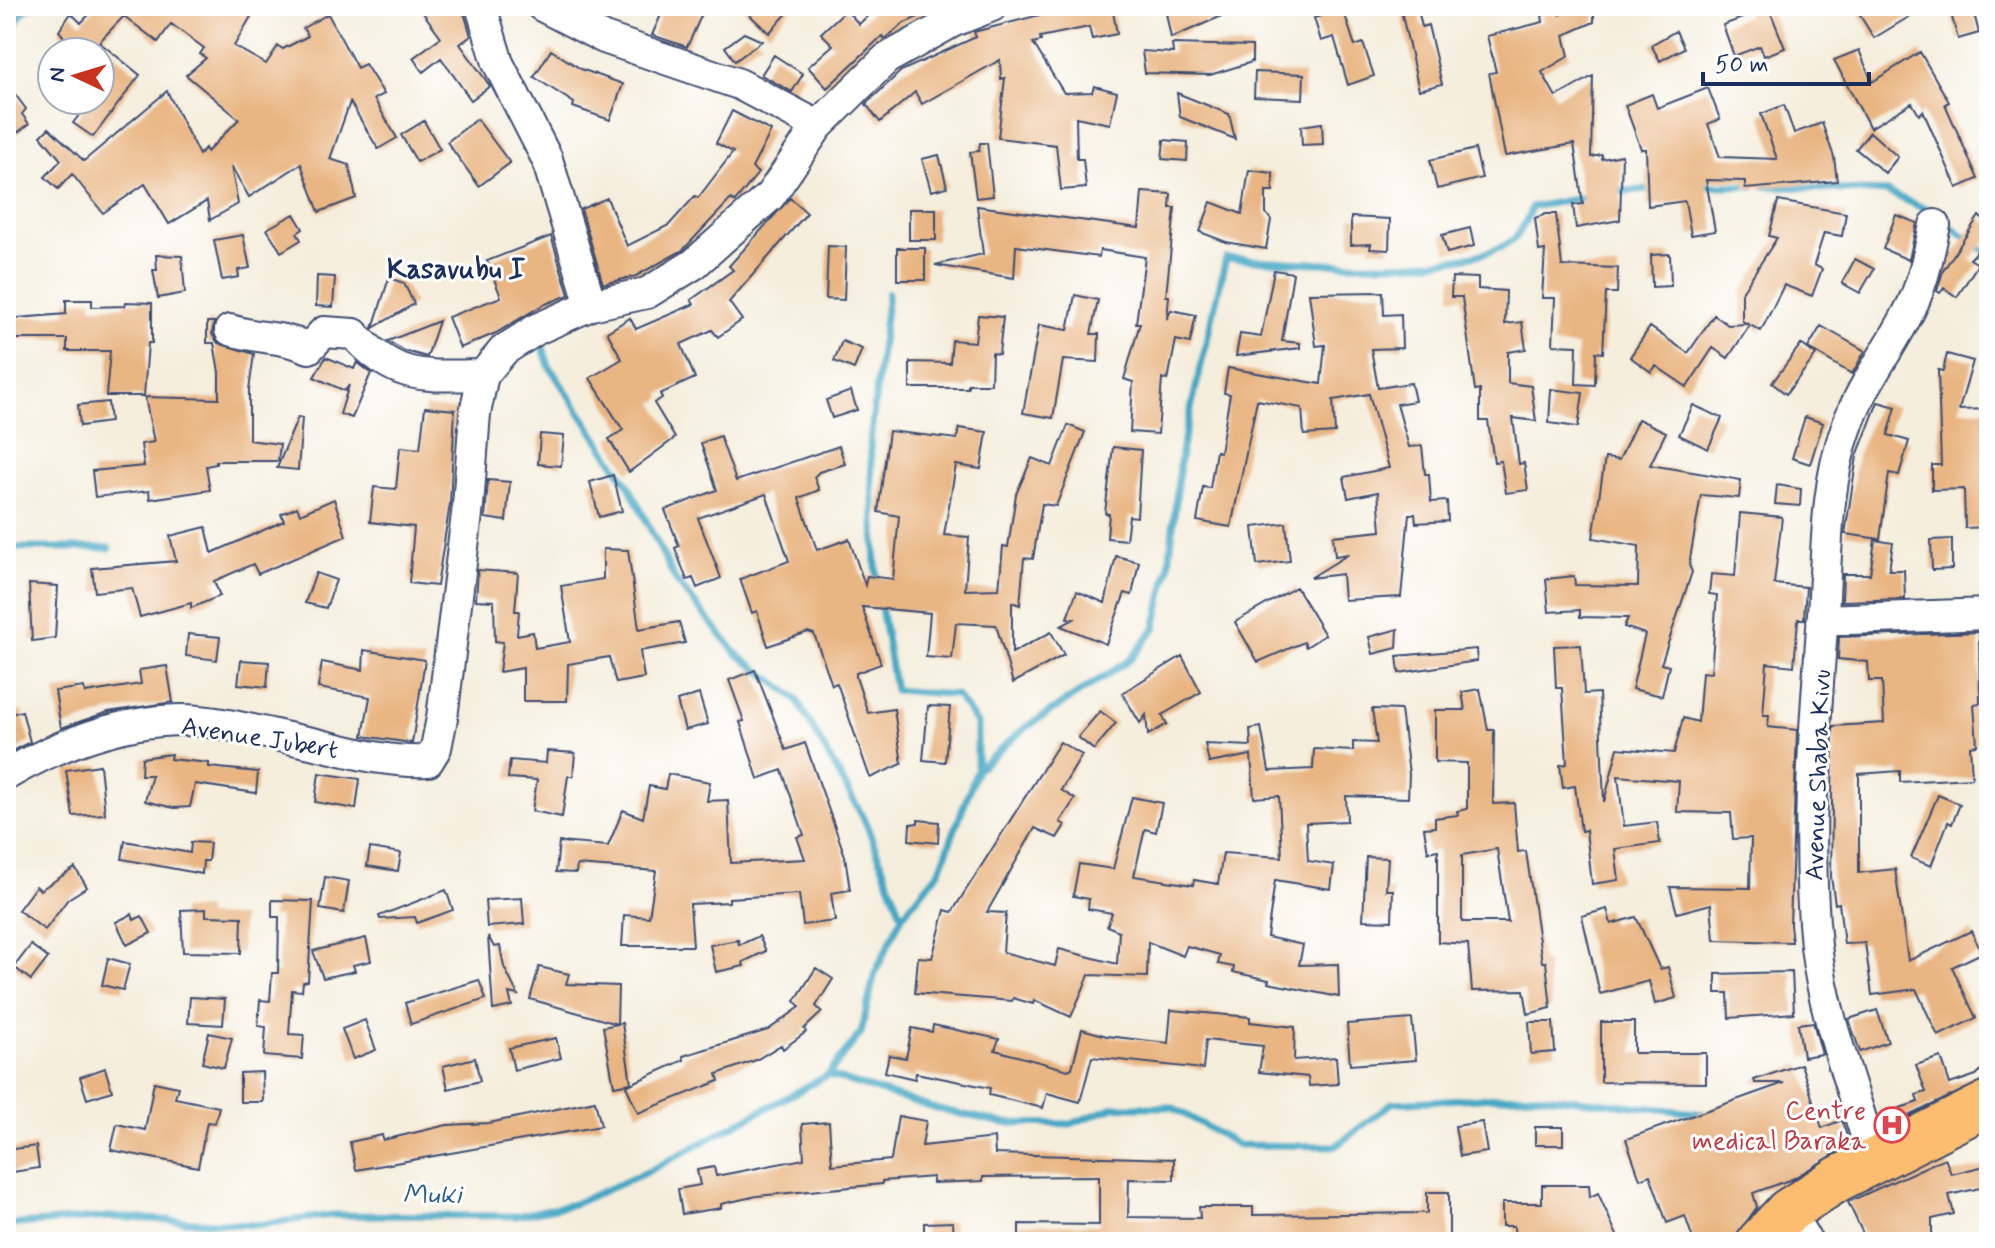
<svg xmlns="http://www.w3.org/2000/svg" width="1995" height="1248" font-family="Mynerve,sans-serif">
  <rect width="100%" height="100%" fill="#fff"/>
  <filter id="ink" filterUnits="userSpaceOnUse"><feTurbulence type="fractalNoise" baseFrequency=".0125" numOctaves="2"/><feDisplacementMap in="SourceGraphic" scale="16" xChannelSelector="R" yChannelSelector="G"/><feConvolveMatrix kernelMatrix="1 2 1 2 8 2 1 2 1" color-interpolation-filters="sRGB"/></filter>
  <filter id="wash" filterUnits="userSpaceOnUse"><feTurbulence type="fractalNoise" baseFrequency=".006" numOctaves="4" result="noise"/><feDisplacementMap in="SourceGraphic" scale="32" xChannelSelector="R" yChannelSelector="G"/><feGaussianBlur stdDeviation="1.8" result="paint"/><feColorMatrix in="noise" values="0 0 0 0 0 0 0 0 0 0 0 0 0 0 0 0 0 1.4 0 .05"/><feComposite in="paint" operator="in"/></filter>
  <g filter="url(#wash)">
    <rect width="100%" height="100%" fill="#f5eedd"/>
    <g fill="none" stroke-linecap="round" stroke-linejoin="round">
      <path stroke="#45a7c4" stroke-width="7" d="M1986,6L1989,10
        M6,40L22,13L31,6
        M1697,186H1753
        M1765,186L1887,192L1930,211L1989,254
        M1614,192L1653,189
        M539,335L549,366L629,486L676,581L737,654L796,698L865,821L902,916
        M6,548H109
        M877,585L870,441L888,293
        M880,601L895,690L956,695L977,723V769
        M828,1075L933,1108L1003,1123L1071,1124L1114,1107H1172L1238,1145L1336,1146L1392,1103L1534,1095L1705,1114
        M6,1225L109,1217L256,1225L332,1215L516,1216L574,1204L647,1172L828,1075L861,1033L875,973L902,916L940,870L977,770L1025,728L1131,659L1155,628L1169,566L1181,452L1226,258C1286,262 1470,277 1514,239C1522,232 1527,217 1532,207L1590,196"/>
    </g>
    <g id="blocks">
      <path fill="#e9b582" fill-rule="evenodd" d="M97,6H257L234,46L266,64L278,46L283,49L308,36L303,28L328,14L357,68L365,64L384,94L374,99L397,138L378,149L350,102L330,159L349,165L356,198L319,212L301,164L249,197L231,166L238,204L210,220L207,201L169,224L145,184L103,213L72,174L58,189L45,177L61,160L41,136L49,128L84,161L167,91L199,155L205,148L207,152L239,119L186,75L206,58L200,54L204,48L171,24L158,42L124,16L99,42L140,75L93,137L73,123L91,100H100V52H50L64,37L59,31L71,13L81,23Z
        M418,6H458L465,16L471,36L460,44L490,86L471,100L441,58L423,72L413,58L441,37Z
        M665,6H684L702,14L687,47L652,35Z
        M740,6H794L769,33Z
        M878,6H944L904,23L885,39L882,36L827,88L808,67L833,45L821,33L846,10L859,24Z
        M1074,6H1112L1117,34L1092,39L1089,27L1040,37L1041,41L1033,43L1064,93L1092,92L1094,86L1117,92L1110,124L1076,117L1077,159H1083L1086,188L1061,190L1056,145L998,138L1005,78L1001,79L1000,60L922,104L915,92L880,122L866,104L901,71L976,37L974,32Z
        M1203,6H1245L1171,38L1166,13Z
        M1400,6H1417L1422,27L1428,25L1442,84L1419,90Z
        M1582,6H1594V22L1564,35L1569,56L1542,72L1556,97L1593,76L1591,157L1602,155V159L1622,155L1620,220L1576,228L1573,205L1583,204L1574,144L1505,156L1489,73L1496,72L1487,36L1543,22L1542,15L1559,11L1560,15Z
        M1756,6H1768L1785,48L1764,56L1760,46L1734,56L1723,25L1748,16L1746,10Z
        M1854,6H1927L1874,38Z
        M1972,6L1979,33L1958,39L1950,10Z
        M1343,9L1355,46L1363,43L1374,76L1348,85L1334,37L1321,41L1314,18Z
        M1676,31L1684,48L1660,61L1651,45Z
        M744,33L762,41L735,61L725,47Z
        M1172,44L1252,46V62L1210,75L1145,73L1142,51L1173,53Z
        M551,50L581,69L623,84L610,120L573,107L574,103L534,77Z
        M1859,50L1872,82L1920,52L1949,102L1945,104L1978,179L1957,188L1923,111L1919,115L1912,103L1870,128L1834,60Z
        M774,55L803,74L792,92L761,75Z
        M1255,72L1304,74L1303,99L1254,97Z
        M6,82L26,109L22,114L29,124L6,141Z
        M1708,88L1720,119L1708,124L1720,157L1777,159L1761,114L1784,105L1794,133L1822,123L1834,157L1837,181L1745,189V181L1706,180L1715,231L1691,235L1685,201L1648,206L1646,149H1641L1625,105L1652,94L1657,108Z
        M1177,93L1229,114L1235,139L1180,117Z
        M732,111L771,131L752,168L758,173L735,202L731,199L683,250L636,276L603,284L581,209L607,198L627,246L669,225L695,196L698,198L733,152L716,143Z
        M477,119L510,163L479,186L447,142Z
        M424,121L440,149L417,162L401,135Z
        M1322,123L1323,144L1302,145L1301,126Z
        M1870,132L1898,157L1885,173L1856,149Z
        M1164,140L1188,142L1187,161L1162,159Z
        M980,143H987L993,196L976,198L970,152L979,151Z
        M1475,149L1482,178L1437,189L1430,160Z
        M939,155L947,187L931,191L922,159Z
        M1249,170L1273,173V191H1266V213L1271,220L1266,249L1226,242L1200,232L1211,202L1242,214Z
        M1142,192L1171,194L1170,208H1175L1166,296H1169L1167,319L1171,310L1196,315L1190,343L1176,340L1168,380L1162,379L1158,434L1130,432L1133,382L1124,379L1140,323H1136L1145,257L1100,250L1099,257L1016,246L1014,278L935,265L983,254L977,206L1139,228Z
        M790,198L807,213L729,302L742,320L718,337L712,330L681,344L695,378L660,394L662,398L654,403L675,438L629,472L609,439L623,430L590,378L622,359L607,332L630,318L636,329L694,304L691,300L733,270L729,266Z
        M1778,201L1846,213L1842,236L1824,233L1814,265L1822,269L1812,296L1784,285L1761,331L1750,325L1728,358L1713,348L1687,387L1656,366L1651,372L1630,357L1650,327L1688,353L1714,315L1728,325L1748,324L1742,321V292L1777,238L1769,236Z
        M909,209H936V240H909Z
        M294,214L303,229L297,233L301,240L281,252L267,229Z
        M1546,214H1556L1562,266L1618,268L1617,293H1606L1603,353L1596,352L1595,385L1576,384L1577,346L1553,345L1555,298H1542L1545,250L1539,251L1535,218Z
        M1896,215L1917,223L1909,260L1883,249Z
        M1979,216L1989,225V239L1970,259L1978,264L1957,297L1944,288L1940,293L1937,291L1943,271Z
        M1351,217L1390,219L1389,250L1370,249L1371,244L1351,245Z
        M1470,228L1474,246L1447,253L1442,235Z
        M243,235L250,268L238,270L239,277L222,280L214,240Z
        M551,236L569,295L543,305L496,333L460,348L448,317L501,297L487,261Z
        M828,246L846,247L844,300L826,299Z
        M897,248H925V280H897Z
        M1670,254L1671,286L1652,287L1651,255Z
        M156,255L182,256L185,293L158,298L153,270H157Z
        M1855,259L1874,269L1860,293L1842,283Z
        M1274,270L1293,273L1282,341L1300,343V348L1236,356L1240,334L1261,337Z
        M317,276L335,277L333,307L316,306Z
        M1452,277L1478,278V289L1506,291L1505,324L1522,322L1526,349L1508,352V383L1531,386L1536,421L1513,418L1519,464L1524,463L1528,490L1506,493L1501,461L1494,462L1488,421H1480V390H1475L1462,297H1451Z
        M389,278L404,283L414,304L373,328Z
        M1383,292L1384,315L1401,314L1402,348L1371,349L1378,388L1411,383L1415,401L1397,404L1409,447L1422,446L1425,474H1429L1431,502L1447,501L1448,521L1416,523L1415,514H1409L1401,597L1344,600L1342,574L1310,578L1349,554L1335,556L1333,536L1381,531L1378,492L1348,498L1344,477L1389,468L1369,394L1333,400L1335,433L1304,435L1302,408L1257,400L1231,527L1197,521L1203,487L1210,488L1216,451L1220,452L1230,394L1224,393L1228,368L1321,384L1325,345L1316,346L1309,293Z
        M1075,295L1098,300L1091,334H1099L1098,362L1063,360L1053,418L1023,413L1039,325L1068,330Z
        M66,300H92V307L125,306L126,302L152,303V343H148L144,396H106L110,351H67V339H6V319L66,314Z
        M978,315L1003,317L999,354L992,353L991,384H968V388H910V362L950,363L952,340L975,342Z
        M439,321L427,357L405,351L388,341Z
        M207,322H214L212,334L218,343L254,354L249,390V440L280,444L278,461H216V464L206,466L210,490L150,499L149,491L95,497L92,471L144,466L141,444L154,442L145,397L219,399V372L214,343H207Z
        M1821,326L1865,351L1852,374L1808,348Z
        M842,341L862,349L854,369L834,361Z
        M1801,344L1816,355L1786,394L1772,383Z
        M1947,354L1973,361L1959,410L1988,409L1989,527L1965,528L1964,489L1932,490V465H1941L1938,370L1943,371Z
        M326,357L354,369L357,362L371,373L352,418L340,414L349,385L345,391L314,377Z
        M1551,389L1583,393L1578,427L1549,423Z
        M851,391L857,410L832,418L826,400Z
        M108,402L110,422L80,426L78,405Z
        M1878,402L1896,407L1888,435L1909,441L1899,475L1889,473L1880,539L1845,534L1857,456Z
        M1693,405L1722,418L1708,449L1679,435Z
        M425,407L455,410L450,504L437,586L409,583L414,527L370,522L374,487L396,489L400,447L420,449Z
        M298,417L302,418L298,470L277,468Z
        M1805,417L1823,423L1810,464L1792,458Z
        M1638,419L1666,432L1650,465L1741,480L1739,498L1701,495L1689,565L1692,572L1661,664L1669,666L1662,696L1632,689L1645,634L1624,627L1628,618L1580,617V610L1549,612L1546,579L1574,576L1575,585L1638,586L1639,546L1593,538L1605,458L1619,460Z
        M1068,425L1085,432L1056,506L1042,504L1033,559L1024,558L1020,605L1012,602V653L1051,632L1064,655L1013,683L996,625L956,623L952,659L926,657L930,613L862,607L881,664L856,673V677L868,713L894,709L902,764L870,778L837,683L832,685L814,634L808,632L768,646L757,611L752,613L740,579L789,561L766,494L698,518L721,578L697,588L693,578L687,580L675,548L679,546L665,510L717,490L701,443L720,436L736,481L839,446L845,464L819,472L814,477L819,490L799,498L817,550L849,539L865,585L867,576L893,579L899,516L878,512L889,431L957,439L959,428L987,432L981,469L956,465L944,535L969,537L965,590L999,589L1003,546L1008,547L1016,494L1032,458L1052,466Z
        M540,434L564,436L561,466L538,464Z
        M1113,447L1141,450L1137,517L1129,516L1126,540L1107,538L1109,514L1105,513Z
        M613,475L622,511L599,517L590,482Z
        M488,480L510,482L506,521L485,518Z
        M1777,485L1801,489L1800,506L1775,504Z
        M334,499L346,536L258,574L253,564L214,581L220,596L191,608V603L140,617L132,588L95,592L92,568L176,561L170,536L206,527L212,553L284,521L281,514L297,507L300,514Z
        M1740,513L1782,517L1774,584L1806,587L1804,619H1798L1794,666L1767,663L1763,715H1769L1768,727L1797,730L1790,925L1792,942L1714,940L1711,904L1677,913L1670,887L1750,888L1751,838L1733,839L1731,813L1677,812L1679,781L1618,776L1624,826L1657,822L1660,843L1615,849L1619,880L1592,884L1586,830L1581,831L1575,786L1563,788L1560,765L1567,764L1562,688H1556L1554,646L1581,645L1584,694L1599,693L1604,802L1618,748L1674,753L1683,718L1698,722L1702,672L1711,673L1717,595L1709,594L1711,574L1735,576Z
        M1286,523L1290,561L1257,565L1253,527Z
        M1952,539V569L1932,570L1931,540Z
        M1875,540L1893,543L1889,570H1904L1905,599L1842,601L1843,574H1870Z
        M603,549L628,550L639,629L679,622L685,643L640,651L644,678L616,683L609,657L568,664L567,701H523V668L499,672L503,642L495,641L494,601L476,600L478,570L518,573L515,611H519L517,635L533,632L535,648L570,642L561,586L603,579Z
        M1116,556L1139,562L1132,595L1125,593L1106,644L1061,626L1074,619L1067,618L1077,591L1105,603Z
        M316,573L336,580L326,608L305,603Z
        M29,584L58,586L55,638L32,641Z
        M1296,587L1325,635L1306,647L1304,642L1258,662L1235,622Z
        M1398,629L1397,648L1373,654L1369,637Z
        M1979,632L1980,703L1974,704L1977,745L1970,746L1972,778L1900,782V771L1859,774V873L1895,869L1908,961L1971,931L1982,953L1952,967L1976,1018L1938,1036L1916,989L1872,995L1865,943L1844,944L1839,903L1835,904L1831,877L1833,726L1884,723L1882,681H1869L1868,662L1838,659L1839,637Z
        M188,634L220,637L217,660L186,656Z
        M1476,649L1477,661L1399,673L1397,656Z
        M364,650L425,660L412,743L363,736L370,697L318,688L322,662L363,670Z
        M1182,656L1201,692L1162,715L1167,724L1148,735L1146,715L1140,723L1122,693Z
        M241,660L269,662L267,687L238,684Z
        M167,666L173,702L108,712L61,728L55,691L84,687L85,693L141,684L139,670Z
        M755,670L786,750L805,743L845,856L850,890L831,893L835,921L803,925L799,894L729,898V902L690,904L693,946H622L624,915L649,917L656,871L577,865L576,873L556,872L559,842L608,846L623,810L643,818L649,786L665,789L668,774L710,782L707,801L728,800L731,863L805,859L797,837L804,835L782,770L758,779L740,722L744,721L729,680Z
        M1480,689L1488,730H1494L1493,804L1514,803L1518,852L1526,851L1542,962H1546L1551,1008L1528,1014L1524,990L1472,991L1468,944L1438,942V850L1428,852L1424,828L1435,827V818L1458,815L1457,811L1467,809V763L1435,762V710H1465L1462,692ZM1497,849L1508,922H1462V855Z
        M699,694L708,724L685,730L677,701Z
        M928,706L950,707L945,762L923,760Z
        M1372,709L1401,710L1409,774L1408,798L1346,796L1347,821L1306,823L1308,861L1334,865L1331,889L1275,880L1267,937L1303,945L1299,965L1338,964L1339,997L1268,983L1269,980L1233,972L1234,967L1218,964L1220,955L1187,946L1183,956L1148,942L1147,977L1089,975L1071,1017L1034,1000L1033,1004L1013,998L1012,1001L915,993L918,957L932,958L945,910L952,912L1060,742L1082,755L1061,790L1075,799L1060,822L1065,825L1057,838L1035,828L987,912L1006,913L1003,952L1055,966L1059,949L1117,964L1119,931L1107,926L1112,913L1088,909L1089,899L1073,896L1079,864L1113,869L1132,797L1162,803L1156,832L1145,829L1134,876L1193,885L1194,880L1218,884L1223,853L1282,857L1279,796L1254,798L1251,755L1209,763L1205,744L1251,746L1250,729L1261,727L1269,771L1313,769L1314,749L1353,751V742L1377,743Z
        M22,711L30,742L6,754V715Z
        M1100,711L1116,723L1094,750L1078,737Z
        M547,751L575,753L573,776H568L562,817L532,811L537,780L508,778L510,760L546,763Z
        M171,754L170,759L209,763V767L258,772L256,793L195,784L190,807L174,808L145,801L152,775H141L142,758Z
        M100,765L105,814L73,816L66,770Z
        M319,773L360,779L356,809L315,802Z
        M1938,795L1960,804L1952,824L1948,822L1931,866L1911,858Z
        M918,820L939,822L938,843L909,840L910,824L918,823Z
        M125,841L190,853L191,842L210,843L208,861H203L202,874L122,859Z
        M370,848L401,853L398,871L367,866Z
        M1366,857L1388,858L1386,890H1393L1392,921L1363,920Z
        M75,868L87,887L68,899L45,930L18,910L36,886L40,890Z
        M325,877L349,881L344,913L320,909Z
        M446,890L453,910L417,923L415,917L380,919L379,916Z
        M522,898L524,924L487,927L485,900Z
        M272,900L313,901L308,981L303,982L302,991L292,990L289,1034L304,1035L302,1059L264,1056L266,1027L258,1026L260,1000L270,1001L272,973H278L279,917H272Z
        M206,909V916L242,917L241,953L183,952L181,910Z
        M1607,909L1611,924L1636,917L1660,969L1668,967L1676,998L1655,1004L1649,981L1600,994L1582,916Z
        M132,914L134,920L142,916L151,933L127,945L116,922Z
        M488,936L494,947L500,946L504,967L518,995L509,993L512,1006L493,1010Z
        M759,936L766,951L743,962L744,966L716,972L710,945L738,940L739,945Z
        M366,938L371,961L353,965L355,971L323,978L313,951Z
        M31,945L48,958L31,980L14,967Z
        M108,958L130,964L123,990L102,985Z
        M539,967L569,974L566,984L618,986L617,1024L530,999Z
        M816,968L833,979L816,1006L822,1012L804,1029L806,1032L783,1049L781,1045L756,1060L717,1074L719,1081L638,1113L626,1086L684,1060L683,1056L768,1030L800,1007L795,1001Z
        M1792,972L1794,1013L1729,1018L1728,993H1716V974Z
        M479,980L486,999L411,1024L405,1003Z
        M190,997L225,999L223,1025L188,1023Z
        M1171,1010L1250,1017V1022L1295,1027L1294,1060L1336,1057L1338,1084L1309,1086L1308,1077L1259,1072L1263,1046L1206,1040L1203,1069L1092,1057L1080,1102L1047,1093L1043,1108L989,1095L990,1088L916,1073L915,1079L885,1072L889,1055L906,1058L912,1028L932,1032L933,1025L999,1039L995,1050L1068,1070L1072,1068L1082,1029L1107,1036L1168,1043Z
        M1877,1010L1888,1042L1860,1052L1849,1019Z
        M1412,1019L1416,1060L1350,1065L1347,1024Z
        M365,1020L376,1050L353,1059L342,1029Z
        M1529,1022H1553L1555,1052L1531,1054Z
        M1601,1022H1634V1053H1706V1083L1601,1082Z
        M1813,1022L1822,1054L1803,1057L1798,1024Z
        M622,1023L631,1083L614,1086L603,1027Z
        M209,1033L232,1038L224,1068L202,1063Z
        M556,1038L561,1058L514,1070L509,1048Z
        M1941,1057L1950,1084L1976,1075L1989,1063V1078L1883,1128L1879,1115L1918,1102L1916,1095L1926,1092L1916,1065Z
        M475,1058L480,1081L448,1089L443,1066Z
        M1801,1064L1822,1128L1842,1120L1850,1145L1792,1179L1753,1193L1757,1207L1735,1238L1722,1242H1694L1685,1216L1667,1223L1650,1175L1640,1179L1626,1139L1784,1083H1755L1754,1080Z
        M105,1068L112,1091L87,1099L80,1077Z
        M262,1072L263,1102H240V1073Z
        M154,1082L178,1087L175,1098L219,1107L215,1123L207,1122L198,1167L111,1150L117,1124L145,1130Z
        M595,1101L601,1126L356,1170L350,1142L382,1135L383,1140L447,1125L489,1123Z
        M898,1116L926,1121L922,1146L994,1138L995,1154L1174,1159V1180L1129,1179L1128,1217L1200,1218L1199,1207H1253V1215L1427,1213V1192H1449V1242L1355,1238V1242H1019V1224L1099,1225V1176L983,1177V1181L933,1183V1177L882,1181V1184L757,1196L721,1204V1208L682,1214L678,1189L700,1185L697,1170L714,1167L716,1176L804,1159L802,1124L829,1122L832,1165L891,1160Z
        M1482,1122L1487,1152L1460,1156L1455,1126Z
        M1535,1127H1563V1145H1535Z
        M36,1146L39,1168L6,1173V1150Z
        M1945,1158L1951,1174L1989,1165V1186L1949,1195L1954,1214L1932,1219V1242H1867L1848,1202Z
        M1542,1185H1589L1590,1197L1598,1193L1620,1242H1515L1514,1226H1502V1203H1542Z
        M953,1222L954,1242H924V1223Z"/>
    </g>
  </g>
  <g filter="url(#ink)">
    <use href="#blocks" fill-opacity="0" stroke="#3c4c71" stroke-width="2"/>
    <g fill="none" stroke-linecap="round" stroke-linejoin="round">
      <defs>
        <path id="minor" d="M481,6L498,63L547,159L591,305
          M542,6L604,38L739,84L818,126
          M230,330C258,339 283,336 309,348L324,332L354,334C396,381 425,376 483,375
          M1822,620L1989,614
          M6,775C56,745 120,721 180,720C221,720 267,734 307,742C348,751 386,763 428,761L436,748L442,718L468,506L475,413L483,375L504,350L537,329L591,305L647,293L694,264L770,196L818,126L886,59L954,21L992,6
          M1874,1162C1854,1091 1824,1018 1816,946C1805,835 1815,724 1823,614C1827,553 1825,487 1846,429C1860,388 1886,355 1906,317C1922,289 1928,257 1935,225
          M1788,1211L1807,1242"/>
        <path id="highway" d="M1759,1242L1788,1211L1838,1179L1989,1103"/>
      </defs>
      <use href="#minor" stroke="#3c4c71" stroke-width="34"/>
      <use href="#highway" stroke="#3c4c71" stroke-width="48"/>
      <use href="#minor" stroke="#fff" stroke-width="30"/>
      <use href="#highway" stroke="#fcbd6f" stroke-width="44"/>
    </g>
  </g>
  <defs>
    <symbol id="hospital-ring" viewBox="-11 -11 22 22"><circle r="9.5" fill="#fff" stroke="#e0444e" stroke-width="1.5"/><path d="M-5-5h3v3.5h4V-5h3V5h-3V1.5h-4V5h-3Z" fill="#e0444e"/></symbol>
  </defs>
  <g fill-rule="evenodd">
    <use href="#hospital-ring" x="1872" y="1105" width="40" height="40"/>
  </g>
  <g text-anchor="middle" stroke-width="6" stroke-linejoin="round" paint-order="stroke">
    <g font-size="26" fill="#1b2f5e" stroke="#fff">
      <text transform="translate(260 737) rotate(9)" y="9">Avenue Jubert</text>
      <text transform="translate(1817 775) rotate(-88)" y="9">Avenue Shaba Kivu</text>
    </g>
    <g font-size="26" fill="#be3a42" stroke="#fff" text-anchor="end">
      <text x="1866" y="1119">Centre<tspan x="1866" dy="30">medical Baraka</tspan></text>
    </g>
    <g font-size="28" font-weight="bold" fill="#1b2f5e" stroke="#fff">
      <text x="456" y="278">Kasavubu I</text>
    </g>
    <g font-size="28" font-style="italic" fill="#2c5f87" stroke="#fff">
      <text x="432" y="1203">Muki</text>
    </g>
  </g>
  <rect width="1995" height="1248" fill="none" stroke="#fff" stroke-width="32"/>
  <g transform="translate(76 76) rotate(274)"><circle r="38" fill="#ffffff" stroke="#a4acbf" stroke-width="2"/>
  <path d="M0-6L14 30L0 20L-14 30Z" fill="#c8321e"/>
  <text y="-12" font-size="22" font-weight="bold" text-anchor="middle" fill="#1b2f5e">N</text>
  </g>
  <path d="M1703 72v12h166v-12" fill="none" stroke="#1b2f5e" stroke-width="4"/>
  <text x="1715" y="72" font-size="24" fill="#1b2f5e" stroke="#ffffff" stroke-width="6" paint-order="stroke">50 m</text>
</svg>
